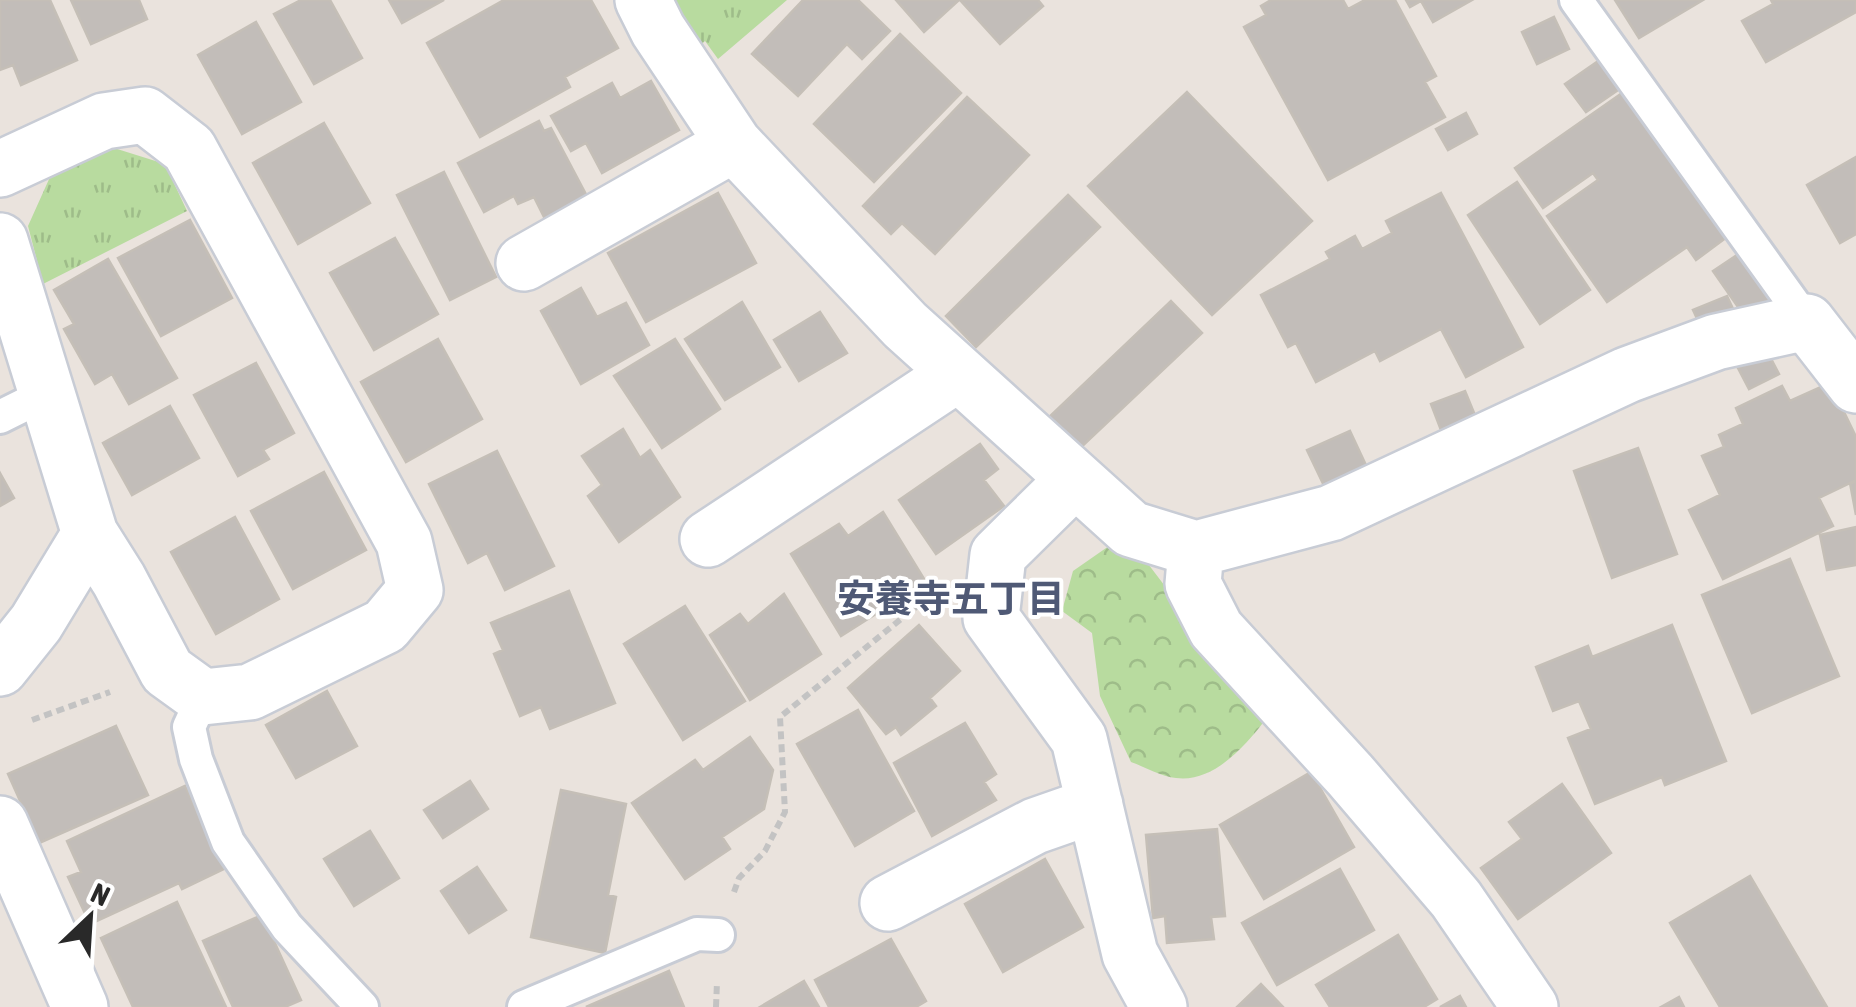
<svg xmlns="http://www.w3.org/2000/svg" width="1856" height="1007" font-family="'Asap Condensed','Noto Sans JP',sans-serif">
  <defs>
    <pattern id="grass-tufts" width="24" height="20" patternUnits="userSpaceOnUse" patternTransform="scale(2.5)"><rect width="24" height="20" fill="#b8db9f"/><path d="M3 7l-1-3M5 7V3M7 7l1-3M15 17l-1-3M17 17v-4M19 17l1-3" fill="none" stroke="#9ebc89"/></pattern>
    <pattern id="forest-crowns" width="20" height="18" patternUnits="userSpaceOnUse" patternTransform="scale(2.5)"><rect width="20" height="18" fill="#b8db9f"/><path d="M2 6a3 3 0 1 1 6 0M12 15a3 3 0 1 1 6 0" fill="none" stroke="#9ebc89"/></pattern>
  </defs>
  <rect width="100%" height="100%" fill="#eae3dd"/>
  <path fill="url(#grass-tufts)" d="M668,0H787L718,59L705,41L695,50Z
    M114,148L165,164L187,211L43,284L28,226L50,177Z"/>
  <path fill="url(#forest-crowns)" d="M1119,539L1139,552L1266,719C1246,745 1214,783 1176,778C1162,777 1145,767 1131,762L1100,696L1092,633L1062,611L1073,571Z"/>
  <path fill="#c2bdb9" stroke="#c5bfb7" stroke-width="2.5" d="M0,0H50L77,60L21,85L13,65L0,70Z
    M71,0H139L147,19L91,44Z
    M301,0H330L362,58L314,84L274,14Z
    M389,0H444L402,23Z
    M504,0H591L618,48L565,77L570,87L480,137L427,43Z
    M803,0H858L890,31L862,59L847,44L798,96L752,54Z
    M896,0H959L924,32Z
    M960,0H1038L1043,6L1000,44Z
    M1271,0H1343L1348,9L1365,0H1395L1436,76L1425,82L1445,117L1328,180L1244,27L1266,15L1261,6Z
    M1406,0H1472L1433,22L1421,1L1410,7Z
    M1615,0H1703L1639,38Z
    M1771,0H1856V12L1766,62L1742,21L1773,4Z
    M1554,17L1569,49L1537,64L1522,32Z
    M256,22L301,102L242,134L198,55Z
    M900,34L961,93L874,182L814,124Z
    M1604,57L1624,86L1586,112L1565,84Z
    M651,81L679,130L602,173L586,143L571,151L551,116L612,83L620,98Z
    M1625,91L1727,237L1696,260L1687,247L1607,302L1547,216L1598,180L1593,173L1543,208L1515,168Z
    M1187,92L1312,221L1212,315L1088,186Z
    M967,97L1029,155L935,254L902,223L891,234L863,206Z
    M1466,113L1477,134L1448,150L1436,129Z
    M539,121L544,131L551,128L590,202L548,225L534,197L518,204L514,196L484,212L458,163Z
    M324,123L370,203L298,244L253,163Z
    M1856,157V234L1840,243L1807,185Z
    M444,172L496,277L450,300L397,195Z
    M1517,182L1590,290L1540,324L1468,215Z
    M718,193L756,263L646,322L608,253Z
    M1441,193L1523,347L1466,377L1441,329L1380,361L1375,351L1316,382L1296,343L1288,347L1261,295L1330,259L1326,252L1355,236L1362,249L1392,233L1386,221Z
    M1068,195L1100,227L976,347L946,316Z
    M190,220L232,298L161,336L118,258Z
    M395,238L438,314L374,350L330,273Z
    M1743,251L1774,297L1745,317L1713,271Z
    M108,259L177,378L129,404L112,374L95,384L64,329L74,324L54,290Z
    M581,288L597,317L626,303L649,345L581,384L541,311Z
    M1727,296L1734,311L1700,325L1693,310Z
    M1171,301L1202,333L1076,452L1046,420Z
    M742,302L780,367L725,400L685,339Z
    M820,312L847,353L799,381L774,340Z
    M438,339L482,419L406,462L361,382Z
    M675,339L720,409L662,448L614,376Z
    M1768,353L1779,374L1749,389L1738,368Z
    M256,363L294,433L263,450L269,459L238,476L194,395Z
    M1830,383L1856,437V480L1819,498L1833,526L1723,579L1689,510L1720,495L1702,456L1724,447L1719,435L1743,424L1736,408L1782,386L1790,401Z
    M1465,391L1479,425L1444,438L1431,404Z
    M170,406L199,458L132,495L103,443Z
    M623,429L640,458L650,450L680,497L619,542L588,496L602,485L582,456Z
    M1350,431L1371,476L1329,496L1307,450Z
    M980,444L998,469L984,480L1004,506L936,554L899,500Z
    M1638,448L1677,554L1612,578L1574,471Z
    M497,451L554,566L505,590L487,553L468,563L429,484Z
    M324,472L366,550L293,589L251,511Z
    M0,473L14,498L0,506Z
    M1856,482V515L1850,483Z
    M883,512L926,582L841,636L791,554L839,524L848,536Z
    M235,517L279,599L216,634L171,552Z
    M1856,527V565L1827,570L1820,535Z
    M1790,559L1839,676L1752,713L1702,595Z
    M569,591L615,703L550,729L541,707L520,716L494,654L503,650L491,623Z
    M784,594L821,654L750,700L710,635L740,614L748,624Z
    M685,606L745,701L683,740L624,644Z
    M919,625L960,671L930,698L936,706L901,735L896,727L886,734L848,688Z
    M1672,625L1726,761L1665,785L1662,777L1595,804L1568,738L1591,729L1579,701L1553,711L1536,667L1588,646L1592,657Z
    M327,691L357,746L296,778L266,725Z
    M858,710L914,811L855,846L797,744Z
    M965,723L996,774L984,782L996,800L932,836L894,763Z
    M116,726L148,795L39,843L8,774Z
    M750,737L773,770L764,809L722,837L730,849L685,879L632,803L695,760L703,770Z
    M1311,772L1354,847L1264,899L1220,825Z
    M470,781L488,809L443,838L424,810Z
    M1562,784L1611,853L1518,919L1481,868L1522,839L1509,822Z
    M185,786L224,869L182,889L179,883L90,924L68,877L81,872L67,841Z
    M561,790L626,804L608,895L616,897L605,953L531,937Z
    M1217,829L1225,916L1211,917L1214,939L1167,943L1165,916L1153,918L1146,835Z
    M370,831L399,878L354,906L324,859Z
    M1045,859L1083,927L1003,972L965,904Z
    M477,867L506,910L469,933L441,891Z
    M1340,869L1374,930L1277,985L1242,923Z
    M1750,876L1827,1007H1720L1670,923Z
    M177,902L226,1007H133L101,938Z
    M262,915L301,1000L285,1007H233L203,941Z
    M1398,935L1437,999L1424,1007H1330L1316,985Z
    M891,939L926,1001L916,1007H829L815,980Z
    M669,971L684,1007H586Z
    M804,981L819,1007H760Z
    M1261,984L1283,1007H1237Z
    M1460,996L1466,1007H1440Z
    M1679,997L1684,1007H1661Z"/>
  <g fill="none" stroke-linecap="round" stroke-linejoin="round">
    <defs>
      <path id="service" d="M1576,0L1807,322
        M0,417L46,394
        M203,697L189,727L196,759L228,842L287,927L362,1007
        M524,1007L697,934L718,935"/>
      <path id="minor" d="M643,0L658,30L734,144L905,325L1131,529L1196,549L1331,513L1627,375L1716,342L1807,322L1856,385
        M0,169L104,121L145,115L189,149L404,542L415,590L385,626L250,692L203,697L167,671L119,580L90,534
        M0,241L90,534L36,623L0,668
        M524,263L734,144
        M1074,480L998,555L991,618L1079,739L1130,954L1159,1007
        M708,539L957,374
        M1196,549L1193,584L1216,629L1350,775L1456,899L1530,1007
        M0,824L80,1007
        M888,903L1035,826L1095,805"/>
    </defs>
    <use href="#service" stroke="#c8ccd5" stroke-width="38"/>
    <use href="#minor" stroke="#c8ccd5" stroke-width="60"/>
    <path stroke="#c3c3c3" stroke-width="6" stroke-dasharray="8 5" stroke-linecap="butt" d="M32,720L110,692
      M734,892L739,878L765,851L785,812L780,717L932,594
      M716,1007L717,982"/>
    <use href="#service" stroke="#fff" stroke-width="32"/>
    <use href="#minor" stroke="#fff" stroke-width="55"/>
  </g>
  <g text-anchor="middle" stroke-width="8" stroke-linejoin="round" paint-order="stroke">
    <g font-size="38" font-weight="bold" fill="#4f5975" stroke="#fff">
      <text x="951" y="612">安養寺五丁目</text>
    </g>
  </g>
  <g transform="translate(90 917) rotate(25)" stroke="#ffffff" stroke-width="8" paint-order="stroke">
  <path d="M0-8L18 38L0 25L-18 38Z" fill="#292929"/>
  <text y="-15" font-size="28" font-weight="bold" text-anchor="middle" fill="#292929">N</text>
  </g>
</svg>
